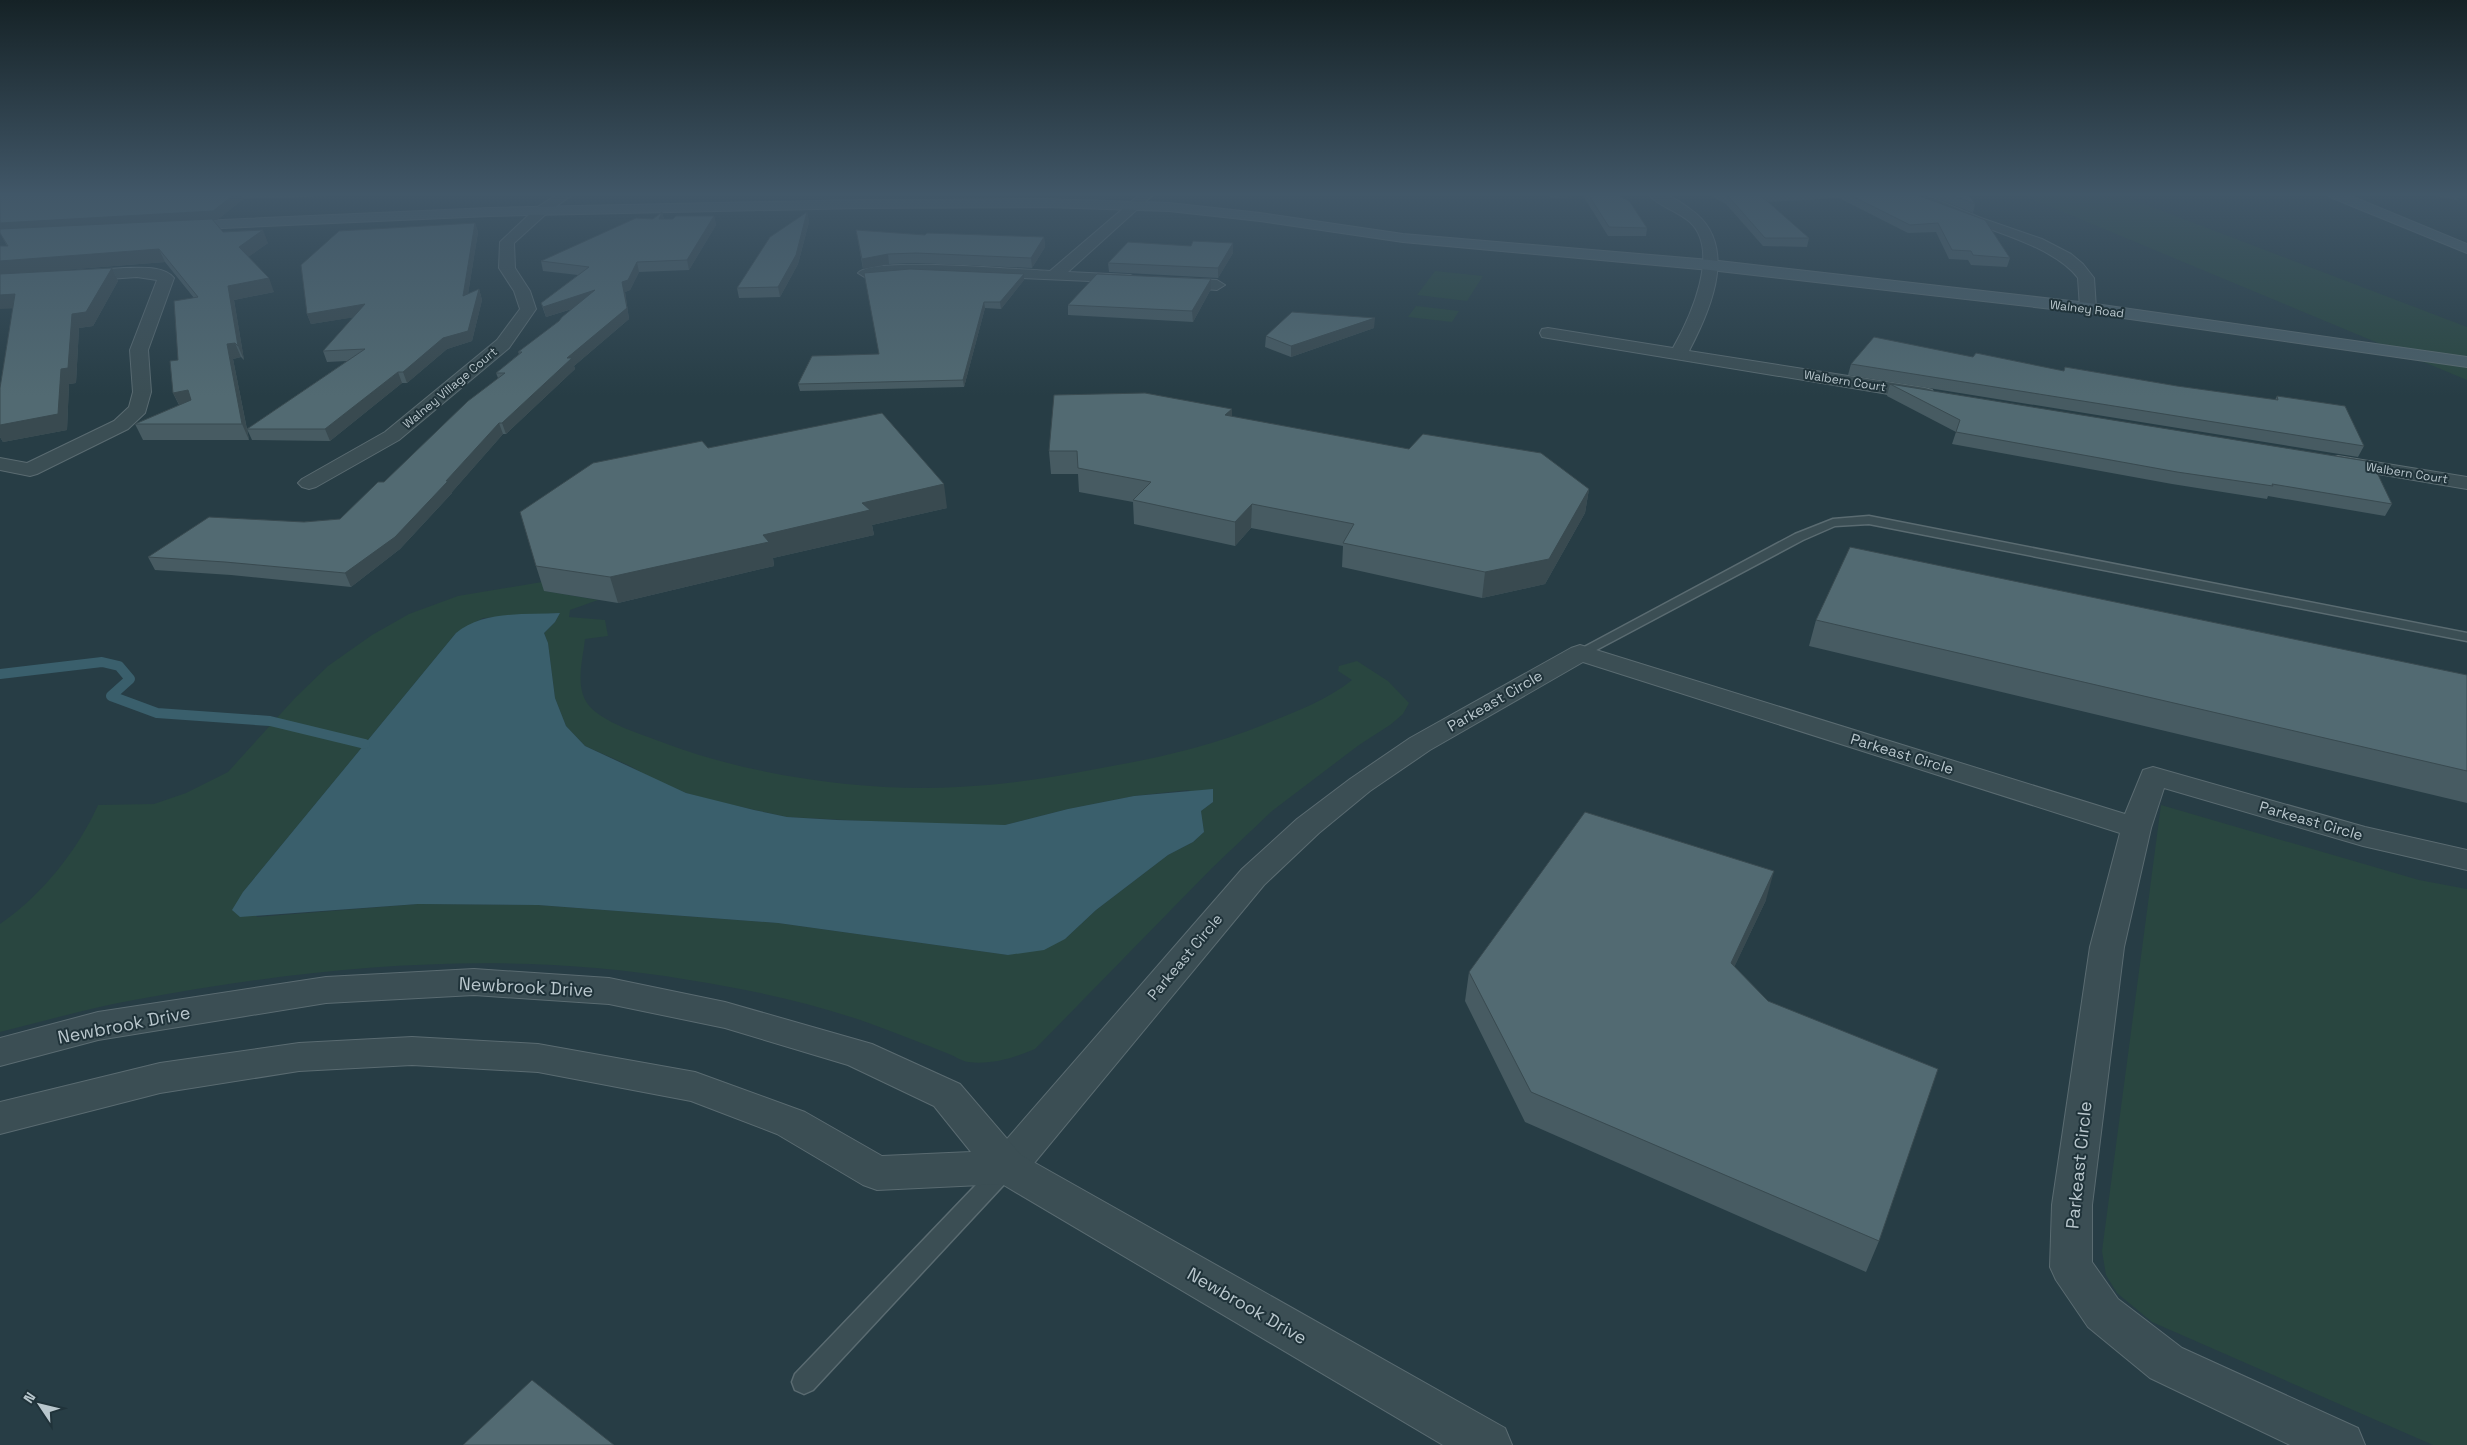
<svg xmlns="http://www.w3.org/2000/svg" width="2467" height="1445" font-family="'Space Grotesk',sans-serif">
  <rect width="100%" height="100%" fill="#273d45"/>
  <path fill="#294640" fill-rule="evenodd" d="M2020,194H2118L2467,327V380Z
    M1435,271L1483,276L1467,301L1417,295Z
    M1416,306L1459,311L1452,322L1408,317Z
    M542,582L545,591L598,600L570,610L569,617L605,620L608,636L585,639C583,659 575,684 587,703C601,723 644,735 667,744C752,776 867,792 958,787C1004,785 1050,778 1096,769C1153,759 1209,747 1263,725C1294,712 1326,701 1352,680L1338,671L1339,666L1357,661L1388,681L1409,703L1403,714L1390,725L1359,745L1272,811L1212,868L1035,1049C1014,1058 992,1065 968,1062C961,1061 955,1056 949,1054C924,1044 899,1034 874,1025C814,1003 752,990 689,980C505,948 316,966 134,1000C89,1008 45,1021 0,1032V924C41,896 78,850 98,805L154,804L186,793L228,772L294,699L328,666L372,635L409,614L458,596ZM560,613L555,622L544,633L548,643L555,698L566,726L585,746L628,765L653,779L686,793L715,801L787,817L943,825H1005L1068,809L1134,796L1188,790L1213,802L1201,811L1204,832L1193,842L1168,855L1096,910L1065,939L1008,955L778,923L538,905L418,904L257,917L243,892L456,633L483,618Z
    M2161,805L2419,880L2467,889V1445H2433L2152,1322L2117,1293L2106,1275L2102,1251Z"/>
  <path fill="#3a5f6c" d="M560,613L555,622L544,633L548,643L555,698L566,726L585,746L686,793L754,810L787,817L837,820L1005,825L1068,809L1134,796L1213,789V802L1201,811L1204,832L1193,842L1168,855L1096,910L1065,939L1044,950L1008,955L778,923L538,905L418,904L240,917L232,910L243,892L456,633C483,610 526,615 560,613Z"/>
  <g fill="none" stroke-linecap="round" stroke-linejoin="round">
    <path stroke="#3a5f6c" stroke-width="10" d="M0,674L102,662L119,666L130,679L111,696L157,713L270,721L365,744"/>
    <defs>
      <path id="service" d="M1869,516L2467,633V641L1869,524L1835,526L1803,540L1585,656L1580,657L1573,653L1795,534L1833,519Z
        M1004,1161L1012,1164L1015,1170L1012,1176L813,1390L804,1394L795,1390L792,1382L795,1374L996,1164Z"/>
      <path id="minor" d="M558,194H573L546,214L514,243L515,268L530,291L536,309L509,348L399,440L316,487L309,489L302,487L298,483L302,479L385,432L497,340L520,309L514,291L499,268L500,242L536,208Z
        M1140,194H1154L1068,272L1130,275L1135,277L1138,280L1135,283L911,273L866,278L858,273C870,256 1023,270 1050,271Z
        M1648,194C1665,192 1677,199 1690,209C1740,243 1711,309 1689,351L1925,388L1932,390L1934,394L1932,398L1925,400L1542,337L1540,333L1542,329L1548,328L1673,348C1690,318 1721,251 1690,222C1678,211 1658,206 1648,194Z
        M1906,194H1923L1981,218L2042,239L2071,254L2083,264L2094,278L2096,308L2094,311H2082L2080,308L2078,278C2052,243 1975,227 1934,208C1925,204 1912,201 1906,194Z
        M124,268C139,268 164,265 174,278L148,350L151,392L145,413L128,429L37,474L30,476L0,470V458L27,463L114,421L129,407L133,392L130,350L157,280L137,277L79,281L71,276L79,271Z
        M1173,278L1217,280L1225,285L1217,290L1167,286L1165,283L1167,280Z
        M2338,456L2467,477V489L2331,466L2328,462L2331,458Z
        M1580,645L2125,814L2143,770L2153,767L2365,827L2467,850V870L2363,846L2164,788L2151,828L2124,947L2092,1205V1262L2118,1299L2182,1348L2358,1428L2365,1445H2290L2150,1378L2088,1327L2056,1280L2050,1267L2052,1205L2090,947L2120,833L1583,662L1430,750L1370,791L1319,833L1264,885L1021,1179L1007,1184L993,1179L987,1167L993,1155L1242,869L1297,819L1350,779L1410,738L1571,648Z"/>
      <path id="tertiary" d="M474,969L609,978L725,1002L872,1044L960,1084L1021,1155L1505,1428L1512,1445H1443L1002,1184L877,1190L863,1185L777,1134L691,1101L538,1072L412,1065L299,1071L160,1093L0,1134V1102L160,1063L299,1043L412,1037L538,1044L695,1072L805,1112L882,1156L971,1152L934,1106L848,1065L725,1028L609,1004L474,995L326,1003L98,1040L0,1066V1038L98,1012L326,977Z"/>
      <path id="secondary" d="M2328,194H2346L2467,244V253L2330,197Z
        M1045,199L1169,203L1260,213L1403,234L1710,260L2088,303L2467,357V367L2088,313L1710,270L1403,242L1260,221L1169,211L1045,207L861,208L490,216L178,230L171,226L178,222L490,208L861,200Z"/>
    </defs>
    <use href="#service" stroke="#5a6b71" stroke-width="3"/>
    <use href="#minor" stroke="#5a6b71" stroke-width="2"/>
    <use href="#tertiary" stroke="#5a6b71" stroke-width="2"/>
    <use href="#secondary" stroke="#5a6b71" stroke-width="2"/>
    <use href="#service" fill="#3b4e54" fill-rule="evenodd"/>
    <use href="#minor" fill="#3b4e54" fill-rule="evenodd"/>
    <use href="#tertiary" fill="#3b4e54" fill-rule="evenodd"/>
    <use href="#secondary" fill="#495e67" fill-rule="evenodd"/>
  </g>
  <path fill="#475b62" d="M0,194H337L334,196L243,199L217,220H213L223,232L268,243L248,257L274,292L234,300L244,360L241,357L233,359L247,429L347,361L327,362L323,351L354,317L311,324L307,314L475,223L478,232L468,294L479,289L482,300L472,341L447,349L407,383H402L330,441L252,440L247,429L249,440H143L135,424L179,405L173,393L178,360L194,298L165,262L37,272L112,268L118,281L93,326L79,328L76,383L69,384L67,430L3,442L0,437V388L13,309L7,246L0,233Z
    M1538,194H1617L1647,228L1646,236H1608L1582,194L1558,199Z
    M1707,194H1917L2010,258L2007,267L1971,265L1968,260L1949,259L1936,232L1908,233L1839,198L1768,202L1809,238L1807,247L1763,246L1726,204Z
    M1927,194H1968L1975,204L1973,213Z
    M2423,194H2467L2457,200Z
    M662,212L664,219H673L714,216L716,225L689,270L639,272L630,290L625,292L629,319L574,366L575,369L506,434H503L452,492V493L400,549L351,587L231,575L155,570L148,557L304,522L340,519L384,482L498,378L496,373L519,354L518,352L559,321L572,309L546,317L541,303L578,275L543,271L541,261L653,219Z
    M807,212L809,222L798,264L780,297L739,298L737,288Z
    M856,230L925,235L1044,237L1045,247L1032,268L917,263L889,264L863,269Z
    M1233,253L1218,278L1109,272L1108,263Z
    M1211,279V289L1193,322L1068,315V305Z
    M1024,280L1001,309L985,308L964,387L800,391L798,384L879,354Z
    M1374,328L1291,357L1265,347L1266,336Z
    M1973,357L2064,371L2065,367L2177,386L2275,400L2277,396L2364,446L2358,457L1848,375L1851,364Z
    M1890,384L2392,504L2385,516L2268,496L2267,499L2172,484L1952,444L1956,432L1887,396Z
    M1232,417L1589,489L1585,513L1545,584L1482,598L1342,567L1343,546L1251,528L1235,546L1134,524L1133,502L1079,492L1078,474H1051L1049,451Z
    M708,448L947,508L872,525L874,535L773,558L774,566L618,603L544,591L536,566Z
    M1816,620L2467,675V803L1809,646Z
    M1766,900L1734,967L1879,1241L1866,1272L1525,1122L1465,1001L1469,972Z"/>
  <path fill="#394a50" d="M235,194H240L243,199L217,220L0,232V223Z
    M1559,194H1583L1558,199Z
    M2460,194H2467L2457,200Z
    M662,212L664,221L659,219Z
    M807,212L809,222L798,264L780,297L778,287Z
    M714,216L716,225L689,270L687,260Z
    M475,223L478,232L466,307L463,296Z
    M263,230L268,243L244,260L239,247Z
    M1044,237L1045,247L1032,268L1031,258Z
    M1233,243V253L1218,278V268Z
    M159,249L165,262L0,275V261Z
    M888,254L889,264L863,269L862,259Z
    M637,262L639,272L630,290L625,292L629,319L574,366L575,369L506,434L502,423L567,358Z
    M112,268L118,281L93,326L79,328L76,383L69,384L67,430L3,442L0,437V425L61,369L72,314Z
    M1024,274V280L1001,309L1000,302Z
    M269,278L274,292L234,300L244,360L238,346L228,286Z
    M1211,279V289L1193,322L1192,311Z
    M479,289L482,300L472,341L447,349L407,383L403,372Z
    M595,290L597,301L546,317L543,307Z
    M15,294L22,308L0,309V295Z
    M984,302L985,308L964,387L963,380Z
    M365,304L369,315L311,324L307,314Z
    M1375,318L1374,328L1291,357V346Z
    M235,343L241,357L233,359L249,440L242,424L227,344Z
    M398,372L402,383L330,441L325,429Z
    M188,390L195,405L181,408L173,393Z
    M1232,409V431L1225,415Z
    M499,423L503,434L452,492V493L400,549L351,587L345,573L446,481Z
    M944,484L947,508L872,525L874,535L773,558L774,566L618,603L610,577L763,535L862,503Z
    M1589,489L1585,513L1545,584L1482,598L1485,572Z
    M1252,504L1251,528L1235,546V522Z
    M1774,871L1766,900L1722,993L1731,963Z"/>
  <path fill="#526a72" stroke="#394a50" d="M0,194H235L213,211L0,223Z
    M1588,194H1617L1630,202L1647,228L1609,227Z
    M1724,194H1773H1759L1809,238H1765L1728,196Z
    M1848,194H1917L1920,196L1985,220L2010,258L1973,255L1971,251L1952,250L1938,223L1910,225Z
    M1949,194H1968L1975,204Z
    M662,212L659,219H673L676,216H714L687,260L637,262L628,280L622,282L627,308L567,358H572L502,423H499L446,481H448L395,537L345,573L225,562L148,557L209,517L304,522L340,519L378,482H384L468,401L505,373H496L522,352H518L559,321L562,317L595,290L543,307L541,303L589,267L541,261L636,218L653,219Z
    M807,212L796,255L778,287L737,288L770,237Z
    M212,219L223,232L263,230L239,247L269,278L228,286L238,346L235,343L227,344L242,424H135L191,400L188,390L173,393L170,361L178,360L174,301L198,297L159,249L0,261V246H8L0,233V229Z
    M475,223L463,296L479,289L468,331L443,338L403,372H398L325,429H247L365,349L323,351L365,304L307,314L301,265L339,231Z
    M856,230L925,235L927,233L1044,237L1031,258L916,253L888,254L862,259Z
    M1193,241L1233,243L1218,268L1108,263L1128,242L1191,246Z
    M112,268L86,312L72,314L68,368L61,369L58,414L0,425V388L15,294L0,295V274Z
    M910,269L1024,274L1000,302H984L963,380L798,384L812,356L879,354L864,273Z
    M1097,274L1211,279L1192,311L1068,305Z
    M1292,312L1375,318L1291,346L1266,336Z
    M1874,337L1973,357L1976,353L2064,371L2065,367L2177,386L2278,400L2277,396L2345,406L2364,446L1851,364Z
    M1890,384L2372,462L2392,504L2272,484L2273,486L2177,472L1956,432L1960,420Z
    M1145,393L1232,409L1225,415L1409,449L1423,434L1541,453L1589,489L1549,559L1485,572L1343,543L1354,524L1252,504L1235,522L1133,500L1151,482L1078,468L1077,451H1049L1054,395Z
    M882,413L944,484L862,503L870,510L763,535L769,542L610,577L536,566L520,512L593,463L702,441L708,448Z
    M1850,547L2467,675V771L1816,620Z
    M1585,812L1774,871L1731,963L1768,1001L1938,1069L1879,1241L1531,1092L1469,972Z
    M532,1380L614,1445H463Z"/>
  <linearGradient id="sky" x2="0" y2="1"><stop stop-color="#152226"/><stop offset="0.49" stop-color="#415768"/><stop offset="1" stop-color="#415768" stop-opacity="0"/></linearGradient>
  <rect width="2467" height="396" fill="url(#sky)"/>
  <g text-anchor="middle" stroke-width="4" stroke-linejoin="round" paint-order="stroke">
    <g font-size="12" fill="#b9c7cd" stroke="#20333a">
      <text transform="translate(2087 309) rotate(7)" y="4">Walney Road</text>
      <text transform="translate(1845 381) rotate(9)" y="4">Walbern Court</text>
      <text transform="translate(450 388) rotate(-40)" y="4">Walney Village Court</text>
      <text transform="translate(2407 473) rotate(9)" y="4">Walbern Court</text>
    </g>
    <g font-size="15" fill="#b9c7cd" stroke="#20333a">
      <text transform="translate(1495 701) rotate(-30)" y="5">Parkeast Circle</text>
      <text transform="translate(1902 754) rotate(17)" y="5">Parkeast Circle</text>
      <text transform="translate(2311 821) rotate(16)" y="5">Parkeast Circle</text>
      <text transform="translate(1185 957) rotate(-50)" y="5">Parkeast Circle</text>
    </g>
    <g font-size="18" fill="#b9c7cd" stroke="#20333a">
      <text transform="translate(526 987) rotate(3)" y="6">Newbrook Drive</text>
      <text transform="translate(124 1025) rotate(-11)" y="6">Newbrook Drive</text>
      <text transform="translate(2079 1165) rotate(-84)" y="6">Parkeast Circle</text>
      <text transform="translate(1247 1306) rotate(30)" y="6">Newbrook Drive</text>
    </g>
  </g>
  <g transform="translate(40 1405) rotate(305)" stroke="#20333a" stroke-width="4" paint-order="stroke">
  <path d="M0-4L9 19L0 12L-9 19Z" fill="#b9c7cd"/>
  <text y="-8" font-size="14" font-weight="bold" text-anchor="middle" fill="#b9c7cd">N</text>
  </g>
</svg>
